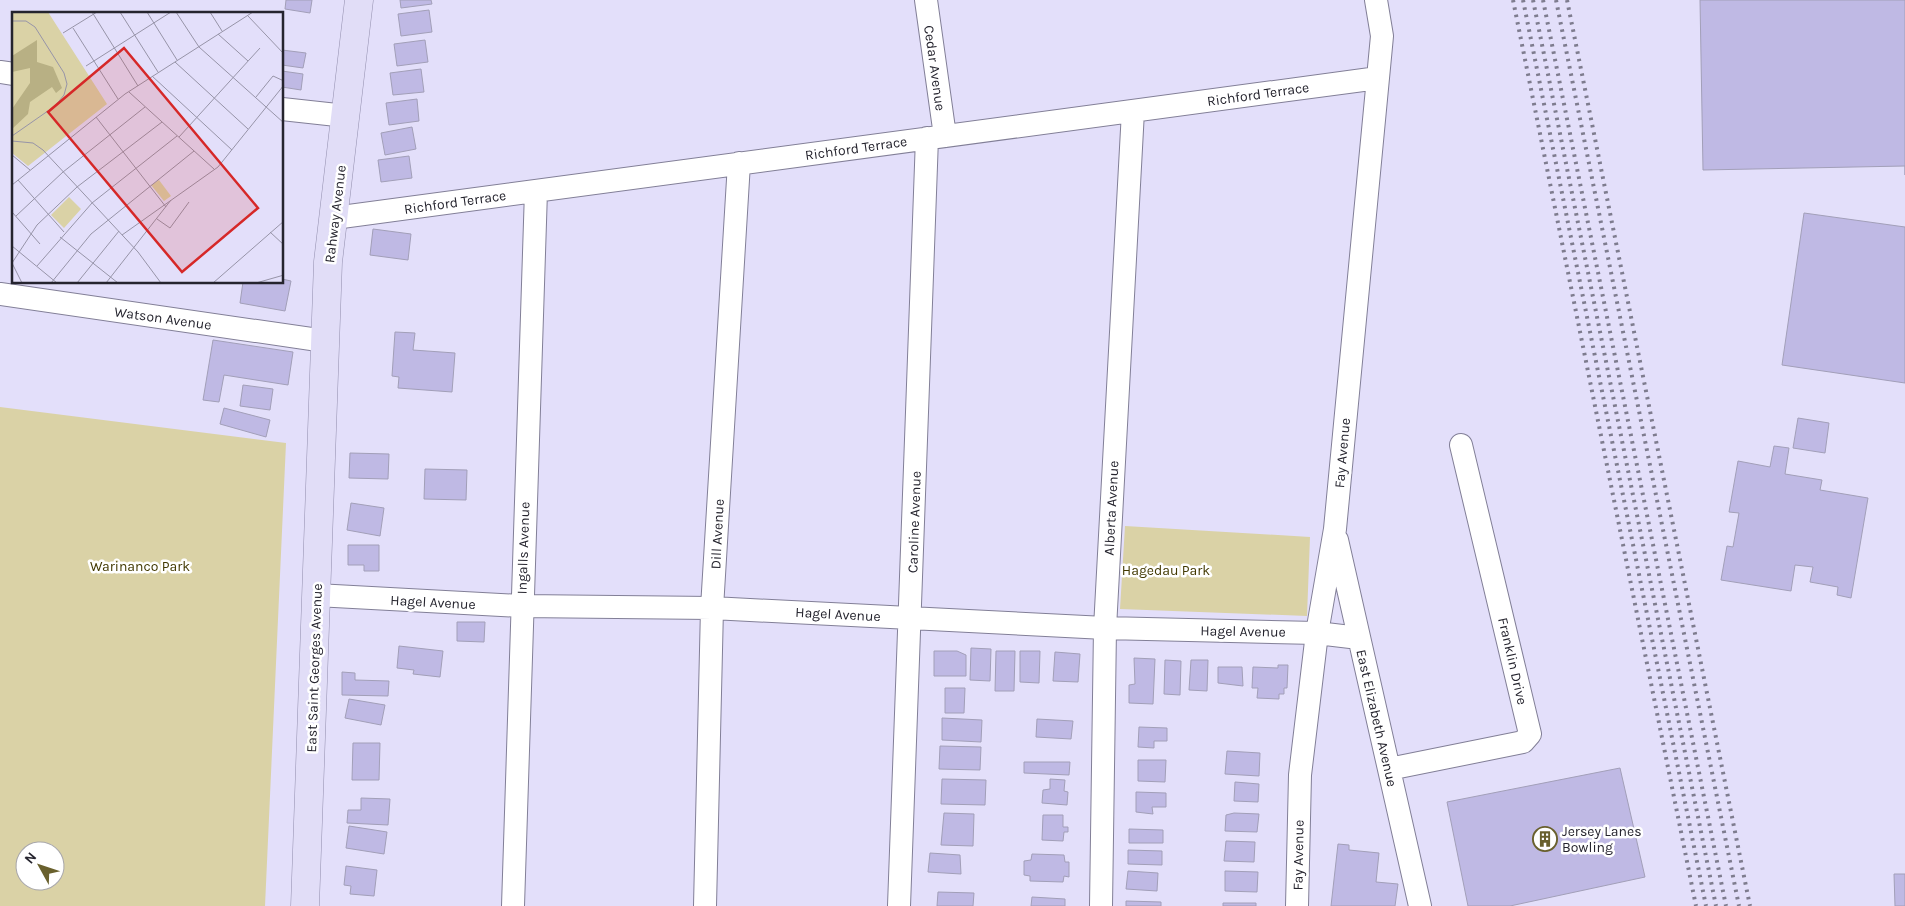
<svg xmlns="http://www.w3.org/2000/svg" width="1905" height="906" font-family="Karla,sans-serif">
  <rect width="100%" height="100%" fill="#e3dffa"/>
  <path fill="#dad2a6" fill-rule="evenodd" d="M0,407L286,443L265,906H0ZM25,851H55V881H25Z
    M1125,526L1310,537L1307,616L1120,609Z"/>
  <path fill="#bfb9e4" stroke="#a29fb8" d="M286,0H312L310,13L285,9Z
    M400,0H431L432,4L401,8Z
    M1700,0H1905V175V166L1703,170Z
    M429,10L432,32L401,36L398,14Z
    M425,40L428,62L397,66L394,44Z
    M282,50L306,53L303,68L282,65Z
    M421,69L424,92L393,95L390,73Z
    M282,71L303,74L301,90L282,87Z
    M417,99L419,121L389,125L386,103Z
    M412,127L416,149L385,155L381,133Z
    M409,156L412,178L381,182L378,160Z
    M1804,213L1905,227V383L1782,365Z
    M373,229L411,234L408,260L370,255Z
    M282,279L291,281L285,311L240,303L243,282H282Z
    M395,332L415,333L413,350L455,353L452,392L398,388L399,377L392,376Z
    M213,340L293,352L288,385L224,375L219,402L203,400Z
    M243,385L273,389L270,410L240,406Z
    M224,408L270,420L266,437L220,424Z
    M1798,418L1829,423L1825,453L1793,448Z
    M1774,446L1789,448L1785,474L1822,480L1820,490L1868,498L1851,598L1837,595L1838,587L1810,582L1813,567L1795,565L1791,591L1721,580L1727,546L1733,547L1739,513L1729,512L1738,461L1770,467Z
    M350,453L389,454L388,479L349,478Z
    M425,469L467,470L466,500L424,499Z
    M351,503L384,508L380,536L347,530Z
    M348,545H379V571H364V565H348Z
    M457,622H485L484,642L457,641Z
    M399,646L443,651L440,677L413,674L414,670L397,668Z
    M971,648L991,649L990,681L970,680Z
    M934,651H957L966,655V676H934Z
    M996,651H1015L1014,691H995Z
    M1020,651H1040L1039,683L1020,682Z
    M1055,652L1080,654L1078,682L1053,681Z
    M1134,658L1155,659L1153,704L1129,703V685L1135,684Z
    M1165,660L1181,661L1180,695L1164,694Z
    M1191,660H1208L1207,691L1189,690Z
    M1278,665H1288L1287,688H1284V694H1279V699L1257,698L1258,688H1252L1253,667L1278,668Z
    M1218,667H1242L1243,686L1218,683Z
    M342,672L355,673V680L389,681L388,696L342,695Z
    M945,688H965L964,713H945Z
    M349,699L385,705L381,725L345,718Z
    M942,718L982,720L981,742L942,740Z
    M1037,719L1073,721L1071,739L1036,737Z
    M1139,727L1167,728V741H1154V748L1138,747Z
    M353,743H380L379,780H352Z
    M940,746L981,747L980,770L939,769Z
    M1227,751L1260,753L1259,776L1225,774Z
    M1138,760H1166L1165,782L1138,781Z
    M1024,762H1070L1069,775L1024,773Z
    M1620,768L1645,877L1510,906H1468L1447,802Z
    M942,779L986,780L985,805L941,804Z
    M1050,779L1065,780L1064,791L1068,792L1067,805L1042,803L1043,790L1050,789Z
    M1235,782L1259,784L1258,802L1234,801Z
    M1136,792L1166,793V807H1152L1153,814L1136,812Z
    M361,798L390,799L388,825L347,823L348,810H361Z
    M944,813L974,814L973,846L941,845Z
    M1234,813L1259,814L1257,832L1225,831L1226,815Z
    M1043,815H1063V827H1068V832H1064L1063,841L1042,840Z
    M349,826L387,832L384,854L346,848Z
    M1129,829L1163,830V843H1129Z
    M1226,841L1255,842L1254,862L1224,861Z
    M1338,844L1349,845V850L1379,853L1376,882L1398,884L1395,906H1331Z
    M1128,850L1162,851V865L1128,864Z
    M930,853L960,855L961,874L928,872Z
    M1032,854L1064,855L1065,862H1069V877L1064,876L1063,882L1030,881V876L1024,875V861L1031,860Z
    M346,866L377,870L374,896L350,894L351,886L344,885Z
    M1128,871L1158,873L1157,891L1126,889Z
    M1225,871L1258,872L1257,892L1225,891Z
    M1894,874H1905V906H1895Z
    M938,892L974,893L973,906H937Z
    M1032,897L1065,899V906H1031Z
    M1126,901L1161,902V906H1126Z
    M1223,903H1256V906H1223Z"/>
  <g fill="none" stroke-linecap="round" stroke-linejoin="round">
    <defs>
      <path id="minor" d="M926,0L945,136
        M0,72L14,74
        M282,109L346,116
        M334,218L1378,78
        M0,294L325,341
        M1337,540L1420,906
        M316,595L521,606L712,608L1105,628L1317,633L1359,638
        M1389,769L1523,742L1530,734L1461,445
        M513,906L536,191
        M705,906L712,608L739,163
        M899,906L927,138
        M1101,906L1105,628L1133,111
        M1297,906L1300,775L1317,633L1335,529L1382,36L1376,0"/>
      <path id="major" d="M305,906L328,262L359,0"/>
    </defs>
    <use href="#minor" stroke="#827f97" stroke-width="24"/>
    <use href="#major" stroke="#928ead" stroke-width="29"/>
    <use href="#minor" stroke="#fff" stroke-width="22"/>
    <use href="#major" stroke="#e1ddf7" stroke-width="28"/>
    <path stroke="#7e7c8e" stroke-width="4" stroke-dasharray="2.5 5" stroke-linecap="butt" d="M1513,0L1696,906
      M1523,0L1706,906
      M1533,0L1716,906
      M1543,0L1726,906
      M1556,0L1739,906
      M1567,0L1750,906"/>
  </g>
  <defs>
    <symbol id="building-ring" viewBox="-11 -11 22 22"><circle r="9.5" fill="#fff" stroke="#69602d" stroke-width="1.5"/><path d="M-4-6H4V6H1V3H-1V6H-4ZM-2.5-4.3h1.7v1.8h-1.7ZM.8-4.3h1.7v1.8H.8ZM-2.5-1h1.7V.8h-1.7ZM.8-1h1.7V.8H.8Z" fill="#69602d"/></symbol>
  </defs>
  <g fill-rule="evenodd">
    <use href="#building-ring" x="1531" y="825" width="28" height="28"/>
  </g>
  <g text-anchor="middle" stroke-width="5" stroke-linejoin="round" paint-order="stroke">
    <g font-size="14" fill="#25242e" stroke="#fff">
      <text transform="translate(935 68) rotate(82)" y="5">Cedar Avenue</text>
      <text transform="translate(1258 94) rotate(-8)" y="5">Richford Terrace</text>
      <text transform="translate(856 148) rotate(-8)" y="5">Richford Terrace</text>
      <text transform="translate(455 202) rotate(-8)" y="5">Richford Terrace</text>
      <text transform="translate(335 214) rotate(-83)" y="5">Rahway Avenue</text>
      <text transform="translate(163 318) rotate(8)" y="5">Watson Avenue</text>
      <text transform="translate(1342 453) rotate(-85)" y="5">Fay Avenue</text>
      <text transform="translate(1111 508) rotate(-87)" y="5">Alberta Avenue</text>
      <text transform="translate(914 522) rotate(-88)" y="5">Caroline Avenue</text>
      <text transform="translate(717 534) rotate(-87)" y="5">Dill Avenue</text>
      <text transform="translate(523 548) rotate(-88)" y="5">Ingalls Avenue</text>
      <text transform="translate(433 602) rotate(3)" y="5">Hagel Avenue</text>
      <text transform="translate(838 614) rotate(3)" y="5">Hagel Avenue</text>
      <text transform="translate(1243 631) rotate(1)" y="5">Hagel Avenue</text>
      <text transform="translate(1513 661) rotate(77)" y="5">Franklin Drive</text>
      <text transform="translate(314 668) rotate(-88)" y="5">East Saint Georges Avenue</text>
      <text transform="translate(1377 718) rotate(77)" y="5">East Elizabeth Avenue</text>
      <text transform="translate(1298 855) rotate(-89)" y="5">Fay Avenue</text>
    </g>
    <g font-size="14" fill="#413800" stroke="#fff">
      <text x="140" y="571">Warinanco Park</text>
      <text x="1166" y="575">Hagedau Park</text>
    </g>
    <g font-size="14" fill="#25242e" stroke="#fff" text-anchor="start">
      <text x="1562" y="836">Jersey Lanes<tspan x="1562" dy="16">Bowling</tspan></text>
    </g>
  </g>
  <g transform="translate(12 12)">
    <rect width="271" height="271" fill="#e3dffa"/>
    <path d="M0,0H36L95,92L16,154L0,141ZM147,168L159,184L152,189L139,173ZM57,185L69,197L52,216L39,203Z" fill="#dad2a6"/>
    <path d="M25,28V50L41,55L50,76L44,81L40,75L18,90L16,102L0,117V97L18,71V56L0,60V44Z" fill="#b8b084"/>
    <path fill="none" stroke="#9794a8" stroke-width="1" d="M80,0L126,74M108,0L146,60M135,0L165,48M164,0L187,35L272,111M198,0L210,19M236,4L272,42M0,9H14L23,15L52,61L55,72L52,83L43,94L0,124M61,16L106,87M51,21L85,0M206,22L236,49M163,50L236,117M74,54L159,0M140,64L220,138M117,80L202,157M244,85L261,64L272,69M84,105L154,195M167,125L248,36M0,129L21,131L31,138L126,240L149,271M0,143L18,158M6,168L52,220M0,173L113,82L241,0M0,200L28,232M4,204L51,160L133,95M145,207L158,216L177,190M258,220L272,233M110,223L206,155L272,73M48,225L106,271M0,234L45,271M0,251L25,213L65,175L150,110M0,251L10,271M25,254L80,191L165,124M39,271L79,222L182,139M65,271L107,219M94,271L159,188M201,271L272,209M244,271L272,263"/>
    <path fill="#d62828" fill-opacity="0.15" stroke="#d62828" stroke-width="2.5" d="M112,36L246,196L170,260L36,100Z"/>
    <rect width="271" height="271" fill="none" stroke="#25242e" stroke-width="2.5"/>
  </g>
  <g transform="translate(40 866) rotate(310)"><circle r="24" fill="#ffffff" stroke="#a8a7ab"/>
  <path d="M0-4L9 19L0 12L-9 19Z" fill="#69602d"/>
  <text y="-8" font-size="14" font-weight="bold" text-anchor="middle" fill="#25242e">N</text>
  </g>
</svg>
